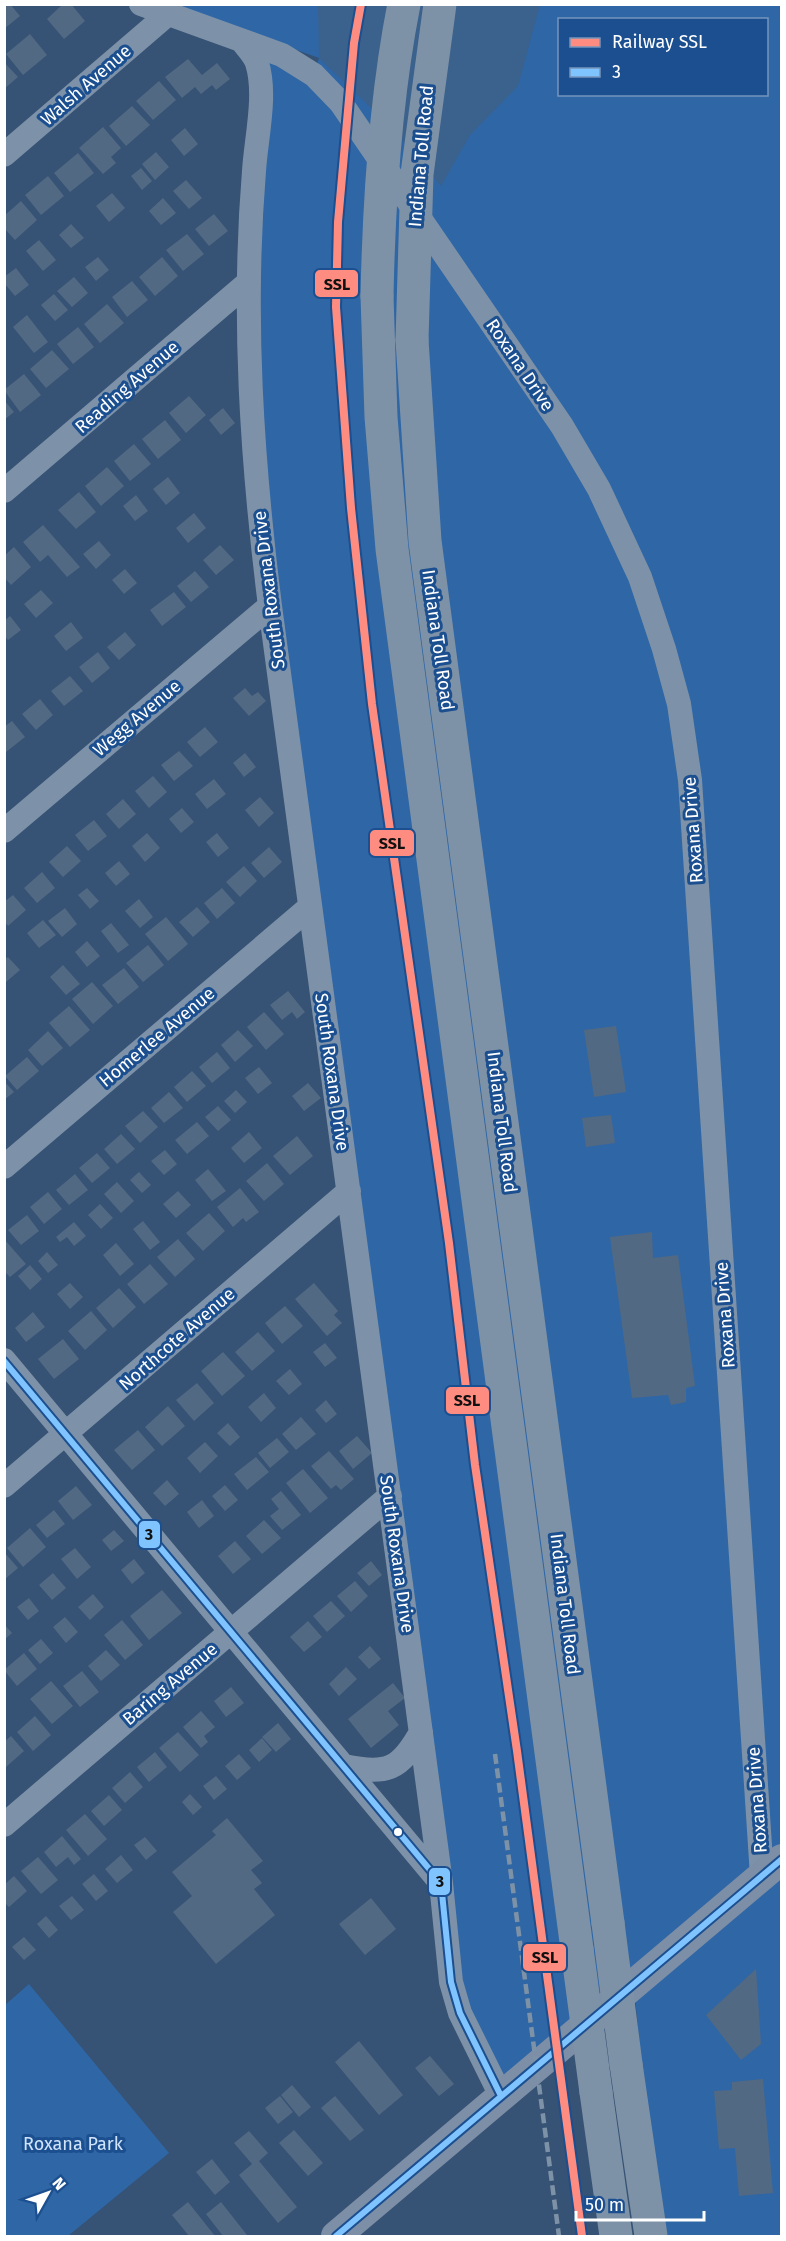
<svg xmlns="http://www.w3.org/2000/svg" width="786" height="2241" font-family="'Fira Sans',sans-serif">
  <rect width="100%" height="100%" fill="#365274"/>
  <path fill="#2f66a5" fill-rule="evenodd" d="M171,5H781V2236H657L634,1985L501,2096L460,2013L261,531L252,54L314,75L319,58ZM560,20H766V94H560Z
    M29,1984L169,2153L68,2236H5V2005Z"/>
  <path fill="#3b618d" d="M318,5H540L518,86L470,135L441,186L387,123L319,58Z"/>
  <path fill="#526984" d="M4,4H10L20,16L4,29Z
    M63,4H71L85,21L64,39L47,19Z
    M30,34L47,55L23,75L6,54Z
    M188,59L202,75L217,63L230,79L216,90L212,85L201,94L195,87L182,98L165,77Z
    M4,62L18,77L4,89Z
    M159,81L176,100L153,120L136,101Z
    M132,106L150,125L126,146L109,126Z
    M103,127L121,148L111,157L116,163L103,174L79,148Z
    M185,128L198,144L184,156L171,140Z
    M156,152L169,167L155,180L142,164Z
    M78,153L94,173L70,192L54,173Z
    M141,168L152,181L142,190L131,176Z
    M48,176L64,196L41,215L25,195Z
    M186,180L202,198L189,209L173,191Z
    M112,193L125,208L109,222L96,206Z
    M163,198L176,213L161,225L149,211Z
    M21,201L37,220L15,240L4,228V216Z
    M214,214L228,231L209,246L195,229Z
    M71,224L84,238L71,248L59,235Z
    M187,234L204,254L183,271L166,250Z
    M39,240L56,260L43,271L26,251Z
    M98,257L109,270L96,281L85,267Z
    M162,257L178,276L155,296L139,277Z
    M16,268L29,285L15,296L4,283V277Z
    M74,277L88,293L72,307L57,291Z
    M132,281L148,300L127,317L112,297Z
    M54,294L68,310L55,321L41,305Z
    M107,304L124,323L100,343L84,324Z
    M27,315L48,342L34,353L13,327Z
    M78,327L94,347L73,364L57,344Z
    M52,350L69,369L46,388L30,369Z
    M24,374L41,395L20,412L4,390Z
    M189,396L206,415L186,433L169,413Z
    M4,400L14,412L4,420Z
    M223,408L235,423L221,435L209,420Z
    M165,420L181,440L158,459L142,439Z
    M134,444L151,464L130,481L114,461Z
    M107,467L124,486L101,506L85,486Z
    M168,477L180,493L166,505L153,489Z
    M79,492L96,512L76,529L58,510Z
    M136,495L148,511L135,521L123,506Z
    M194,513L206,528L188,543L176,528Z
    M43,525L80,567L67,577L48,555L40,562L23,542Z
    M99,541L111,555L96,569L83,554Z
    M220,545L234,560L216,575L203,560Z
    M14,547L31,567L11,585L4,577V556Z
    M125,569L137,583L124,594L112,580Z
    M195,571L209,587L191,602L177,586Z
    M41,590L53,603L36,618L24,604Z
    M174,592L186,607L162,626L150,610Z
    M10,616L21,630L8,640L4,636V621Z
    M71,622L83,638L66,651L54,636Z
    M125,632L136,645L119,660L107,647Z
    M98,652L110,668L92,683L79,667Z
    M70,676L83,691L64,706L51,691Z
    M245,688L252,696L258,692L266,701L249,716L233,698Z
    M40,699L53,715L36,730L22,714Z
    M12,721L25,737L6,752L4,727Z
    M205,727L218,742L200,757L187,742Z
    M179,751L193,766L174,781L161,765Z
    M245,753L256,767L244,777L233,763Z
    M153,776L167,792L149,808L135,791Z
    M214,779L226,794L207,809L195,794Z
    M260,797L274,813L259,827L245,810Z
    M123,799L136,814L119,829L106,814Z
    M182,808L194,822L181,833L169,819Z
    M94,820L107,836L88,851L75,835Z
    M147,833L160,848L145,862L132,846Z
    M217,833L229,848L218,857L206,842Z
    M67,846L81,861L63,877L49,862Z
    M269,847L282,862L264,878L251,863Z
    M119,861L130,874L116,886L105,873Z
    M244,866L257,881L240,897L226,882Z
    M42,872L55,888L37,903L24,888Z
    M87,888L99,901L90,909L78,895Z
    M222,888L235,903L217,919L204,903Z
    M13,895L26,910L8,926L4,921V902Z
    M139,899L153,917L140,928L125,911Z
    M197,907L210,922L193,937L179,922Z
    M65,908L77,924L62,937L48,921Z
    M166,917L188,944L168,961L145,934Z
    M43,920L56,935L39,948L27,933Z
    M111,923L129,945L118,953L101,931Z
    M87,941L100,956L87,967L75,952Z
    M148,945L164,965L143,982L126,963Z
    M8,957L20,970L6,982L4,960Z
    M63,965L80,984L66,995L50,977Z
    M124,968L139,987L118,1004L102,985Z
    M92,982L113,1006L93,1024L72,999Z
    M288,991L305,1012L297,1019L292,1012L282,1020L270,1005Z
    M69,1006L90,1030L70,1047L49,1023Z
    M264,1012L284,1034L266,1050L247,1027Z
    M616,1026L626,1092L594,1097L584,1030Z
    M238,1030L253,1046L235,1062L221,1045Z
    M48,1031L63,1048L42,1066L28,1050Z
    M217,1052L230,1068L212,1083L199,1067Z
    M27,1057L39,1071L17,1090L5,1076Z
    M259,1067L272,1083L258,1094L245,1078Z
    M192,1071L206,1086L187,1102L174,1087Z
    M4,1081L14,1092L4,1100Z
    M308,1083L321,1098L304,1111L292,1096Z
    M236,1090L247,1102L235,1113L224,1101Z
    M169,1092L183,1108L164,1123L151,1108Z
    M218,1106L231,1120L218,1131L205,1117Z
    M143,1111L158,1127L140,1143L125,1126Z
    M611,1115L615,1143L586,1147L582,1118Z
    M197,1122L209,1136L187,1154L175,1140Z
    M249,1132L262,1148L244,1163L231,1148Z
    M121,1134L135,1149L117,1164L104,1149Z
    M297,1136L313,1156L290,1175L273,1156Z
    M165,1150L177,1164L164,1175L151,1161Z
    M97,1153L110,1168L92,1183L79,1168Z
    M267,1163L284,1184L264,1201L246,1181Z
    M208,1169L226,1191L212,1201L195,1180Z
    M139,1172L151,1185L142,1193L130,1180Z
    M75,1174L88,1190L69,1205L56,1190Z
    M117,1182L134,1201L121,1213L104,1194Z
    M240,1188L259,1212L246,1222L243,1218L233,1227L217,1207Z
    M178,1191L191,1205L176,1218L163,1204Z
    M48,1192L62,1209L44,1224L30,1207Z
    M100,1204L113,1218L101,1229L88,1215Z
    M209,1213L225,1231L203,1251L186,1233Z
    M27,1215L39,1231L21,1245L8,1230Z
    M143,1221L160,1242L150,1250L133,1229Z
    M74,1222L86,1236L74,1246L67,1237L60,1242L56,1237Z
    M652,1232L653,1258L678,1255L695,1386L686,1388V1402L671,1405L668,1395L632,1398L610,1237Z
    M4,1239L26,1264L10,1277L4,1271Z
    M178,1239L195,1259L175,1277L157,1257Z
    M116,1243L134,1264L120,1276L103,1255Z
    M47,1252L58,1265L48,1273L38,1261Z
    M150,1264L168,1284L144,1304L127,1284Z
    M30,1265L42,1279L30,1290L18,1276Z
    M70,1283L83,1297L70,1309L57,1294Z
    M314,1283L338,1311L334,1315L342,1323L327,1336L295,1299Z
    M119,1288L136,1307L113,1328L96,1308Z
    M285,1306L303,1326L282,1344L265,1323Z
    M91,1311L107,1330L85,1350L68,1331Z
    M33,1312L45,1327L26,1342L15,1328Z
    M258,1332L275,1351L252,1371L235,1352Z
    M63,1339L79,1359L54,1379L38,1359Z
    M325,1343L337,1358L325,1367L313,1352Z
    M223,1352L245,1376L222,1396L201,1371Z
    M290,1369L302,1384L289,1395L276,1381Z
    M197,1383L214,1403L194,1421L176,1400Z
    M264,1393L276,1408L261,1422L248,1407Z
    M326,1400L337,1414L326,1423L315,1410Z
    M168,1406L185,1426L162,1446L145,1427Z
    M301,1417L316,1434L296,1450L282,1434Z
    M228,1423L240,1437L230,1446L217,1433Z
    M138,1430L155,1450L132,1470L114,1450Z
    M357,1436L372,1453L353,1469L339,1451Z
    M277,1438L289,1452L270,1468L258,1453Z
    M205,1442L218,1456L200,1473L187,1458Z
    M329,1451L354,1479L341,1490L336,1485L331,1489L311,1466Z
    M256,1457L269,1472L247,1490L234,1474Z
    M303,1469L328,1498L310,1513L286,1483Z
    M167,1480L179,1494L165,1506L153,1493Z
    M225,1485L238,1500L225,1511L212,1496Z
    M76,1486L92,1505L73,1520L58,1501Z
    M281,1491L301,1515L282,1530L270,1516L279,1509L271,1499Z
    M202,1500L214,1516L199,1528L187,1512Z
    M54,1510L65,1524L47,1538L36,1525Z
    M264,1520L281,1538L262,1554L246,1536Z
    M30,1528L46,1547L23,1567L7,1548Z
    M114,1530L124,1541L111,1551L102,1540Z
    M235,1541L251,1559L233,1574L218,1556Z
    M75,1548L91,1567L77,1579L61,1559Z
    M4,1552L18,1568L4,1580Z
    M134,1559L145,1573L132,1584L121,1570Z
    M371,1561L382,1575L369,1586L357,1573Z
    M53,1573L66,1588L52,1600L39,1585Z
    M355,1581L368,1596L351,1612L337,1596Z
    M162,1590L182,1613L149,1640L130,1616Z
    M93,1594L104,1607L90,1620L78,1607Z
    M29,1598L39,1611L28,1620L17,1607Z
    M331,1601L345,1616L327,1632L313,1616Z
    M65,1617L78,1632L66,1643L53,1627Z
    M122,1620L143,1645L125,1660L104,1635Z
    M308,1621L322,1637L304,1652L290,1637Z
    M4,1624L12,1633L4,1640Z
    M41,1639L53,1653L40,1664L28,1650Z
    M370,1646L381,1659L369,1669L358,1657Z
    M106,1650L120,1665L101,1681L88,1666Z
    M24,1653L37,1669L17,1686L4,1670Z
    M346,1667L357,1679L339,1696L329,1684Z
    M82,1671L99,1692L80,1707L63,1686Z
    M51,1681L73,1706L52,1724L30,1699Z
    M393,1683L405,1698L388,1711L399,1725L371,1748L348,1719Z
    M231,1687L244,1703L226,1717L214,1701Z
    M201,1711L215,1727L204,1736L208,1742L201,1748L183,1727Z
    M35,1716L51,1735L33,1751L17,1732Z
    M278,1723L291,1739L276,1752L262,1737Z
    M178,1732L199,1755L180,1772L159,1748Z
    M11,1736L24,1751L6,1767L4,1742Z
    M262,1738L272,1750L259,1762L249,1750Z
    M155,1752L167,1767L149,1782L137,1767Z
    M239,1754L251,1768L237,1780L225,1766Z
    M130,1772L143,1787L125,1803L112,1788Z
    M216,1776L227,1789L214,1800L203,1786Z
    M190,1794L202,1807L193,1815L182,1802Z
    M109,1795L122,1810L104,1826L91,1811Z
    M85,1814L107,1839L88,1856L66,1830Z
    M227,1818L263,1861L251,1870L262,1883L254,1889L275,1915L216,1964L173,1912L192,1896L172,1872L216,1835L212,1831Z
    M62,1836L81,1859L74,1865L68,1857L56,1867L44,1852Z
    M145,1837L157,1851L146,1860L134,1845Z
    M121,1855L133,1870L117,1883L105,1869Z
    M38,1857L58,1880L41,1894L21,1871Z
    M94,1874L108,1891L96,1901L82,1884Z
    M14,1876L27,1891L9,1907L4,1902V1885Z
    M72,1896L84,1910L71,1920L59,1906Z
    M371,1898L396,1929L365,1955L339,1924Z
    M46,1916L58,1930L49,1938L37,1924Z
    M24,1937L36,1950L24,1960L12,1947Z
    M756,1969L761,2044L741,2060L706,2015Z
    M359,2041L403,2095L379,2115L335,2062Z
    M430,2056L454,2084L439,2096L415,2068Z
    M763,2079L773,2193L739,2196L735,2148L719,2149L714,2091L732,2090V2082Z
    M292,2085L311,2107L299,2117L281,2095Z
    M280,2096L293,2112L278,2124L265,2108Z
    M335,2096L364,2130L350,2141L321,2108Z
    M294,2130L323,2163L308,2176L279,2143Z
    M249,2131L268,2153L259,2161L297,2207L278,2223L239,2175L252,2164L234,2143Z
    M212,2159L230,2182L215,2195L196,2172Z
    M188,2202L215,2236H189L172,2215Z
    M221,2202L247,2235L245,2236H223L206,2214Z"/>
  <g fill="none" stroke-linecap="round" stroke-linejoin="round">
    <path stroke="#7d92a8" stroke-width="24" d="M141,4L282,55L314,75L341,103L562,426L599,489L640,577L664,649L679,704L690,780L762,1876
      M242,41C247,48 254,54 257,63C267,95 256,138 254,171C242,316 252,462 270,606L441,1883L451,1982L460,2013L501,2096
      M4,155L168,14
      M4,491L249,282
      M4,831L270,606
      M4,1167L310,907
      M4,1360L441,1883
      M4,1486L349,1191
      M344,1766C387,1775 400,1770 421,1732
      M4,1825L390,1496"/>
    <path stroke="#7d8ea7" stroke-width="30" d="M336,2236L782,1859"/>
    <path stroke="#7e92a7" stroke-width="33" d="M377,296L381,417L392,549L577,1949
      M412,340L425,541L608,1923
      M626,2064L651,2236
      M596,2092L616,2236"/>
    <path stroke="#7e92a7" stroke-width="4.5" stroke-dasharray="10 4.5" stroke-linecap="butt" d="M517,1751L584,2236
      M495,1754L559,2236"/>
    <path stroke="#7e92a7" stroke-width="33" d="M377,296C379,199 385,100 404,4
      M412,340L417,174L440,4
      M608,1923L626,2064
      M577,1949L596,2092"/>
    <defs>
      <path id="bus-1" d="M4,1361L441,1883L451,1982L460,2013L501,2096
        M336,2236L782,1859"/>
    </defs>
    <use href="#bus-1" stroke="#1b4f8f" stroke-width="10"/>
    <use href="#bus-1" stroke="#80c4ff" stroke-width="6"/>
    <defs>
      <path id="rail-1" d="M361,4L354,43L338,222L336,307L351,508L372,704L449,1243L475,1465L517,1751L582,2236"/>
    </defs>
    <use href="#rail-1" stroke="#1b4f8f" stroke-width="12"/>
    <use href="#rail-1" stroke="#ff8c80" stroke-width="8"/>
  </g>
  <circle fill="#fff" stroke="#1b4f8f" stroke-width="2" cx="398" cy="1832" r="5"/>
  <g text-anchor="middle" stroke-width="6" stroke-linejoin="round" paint-order="stroke">
    <g font-size="18" fill="#fff" stroke="#1b4f8f">
      <text transform="translate(86 85) rotate(-41)" y="6">Walsh Avenue</text>
      <text transform="translate(421 156) rotate(-85)" y="6">Indiana Toll Road</text>
      <text transform="translate(520 365) rotate(56)" y="6">Roxana Drive</text>
      <text transform="translate(127 387) rotate(-41)" y="6">Reading Avenue</text>
      <text transform="translate(269 590) rotate(-97)" y="6">South Roxana Drive</text>
      <text transform="translate(438 640) rotate(82)" y="6">Indiana Toll Road</text>
      <text transform="translate(137 718) rotate(-40)" y="6">Wegg Avenue</text>
      <text transform="translate(693 830) rotate(-94)" y="6">Roxana Drive</text>
      <text transform="translate(157 1037) rotate(-40)" y="6">Homerlee Avenue</text>
      <text transform="translate(332 1072) rotate(82)" y="6">South Roxana Drive</text>
      <text transform="translate(502 1122) rotate(83)" y="6">Indiana Toll Road</text>
      <text transform="translate(725 1315) rotate(-94)" y="6">Roxana Drive</text>
      <text transform="translate(177 1339) rotate(-41)" y="6">Northcote Avenue</text>
      <text transform="translate(397 1554) rotate(82)" y="6">South Roxana Drive</text>
      <text transform="translate(565 1604) rotate(83)" y="6">Indiana Toll Road</text>
      <text transform="translate(170 1684) rotate(-40)" y="6">Baring Avenue</text>
      <text transform="translate(757 1800) rotate(-94)" y="6">Roxana Drive</text>
    </g>
    <g font-size="18" fill="#cfe3fa" stroke="#1b4f8f">
      <text x="73" y="2150">Roxana Park</text>
    </g>
  </g>
  <g stroke="#1b4f8f" stroke-width="2">
    <rect x="314" y="269" width="45" height="29" rx="6" fill="#ff8c80"/>
    <rect x="369" y="829" width="46" height="28" rx="6" fill="#ff8c80"/>
    <rect x="445" y="1386" width="45" height="29" rx="6" fill="#ff8c80"/>
    <rect x="138" y="1520" width="23" height="29" rx="6" fill="#80c4ff"/>
    <rect x="428" y="1867" width="23" height="29" rx="6" fill="#80c4ff"/>
    <rect x="522" y="1943" width="45" height="29" rx="6" fill="#ff8c80"/>
  </g>
  <g font-size="16" text-anchor="middle" font-weight="bold" fill="#111">
    <text x="337" y="290">SSL</text>
    <text x="392" y="849">SSL</text>
    <text x="467" y="1406">SSL</text>
    <text x="149" y="1540">3</text>
    <text x="440" y="1887">3</text>
    <text x="545" y="1963">SSL</text>
  </g>
  <rect width="786" height="2241" fill="none" stroke="#ffffff" stroke-width="12"/>
  <rect x="558" y="18" width="210" height="78" fill="#1b4f8f" stroke="#7695bc" stroke-width="1.5"/>
  <rect x="570" y="38" width="30" height="9" fill="#ff8c80" stroke="#7695bc" stroke-width="1.5"/>
  <text x="612" y="48" font-size="18" fill="#ffffff">Railway SSL</text>
  <rect x="570" y="68" width="30" height="9" fill="#80c4ff" stroke="#7695bc" stroke-width="1.5"/>
  <text x="612" y="78" font-size="18" fill="#ffffff">3</text>
  <g transform="translate(48 2193) rotate(50)" stroke="#1b4f8f" stroke-width="4.5" paint-order="stroke">
  <path d="M0-4.5L10 22L0 15L-10 22Z" fill="#ffffff"/>
  <text y="-9" font-size="16" font-weight="bold" text-anchor="middle" fill="#ffffff">N</text>
  </g>
  <path d="M576 2211v9h128v-9" fill="none" stroke="#ffffff" stroke-width="3"/>
  <text x="585" y="2211" font-size="18" fill="#ffffff" stroke="#1b4f8f" stroke-width="4.5" paint-order="stroke">50 m</text>
</svg>
